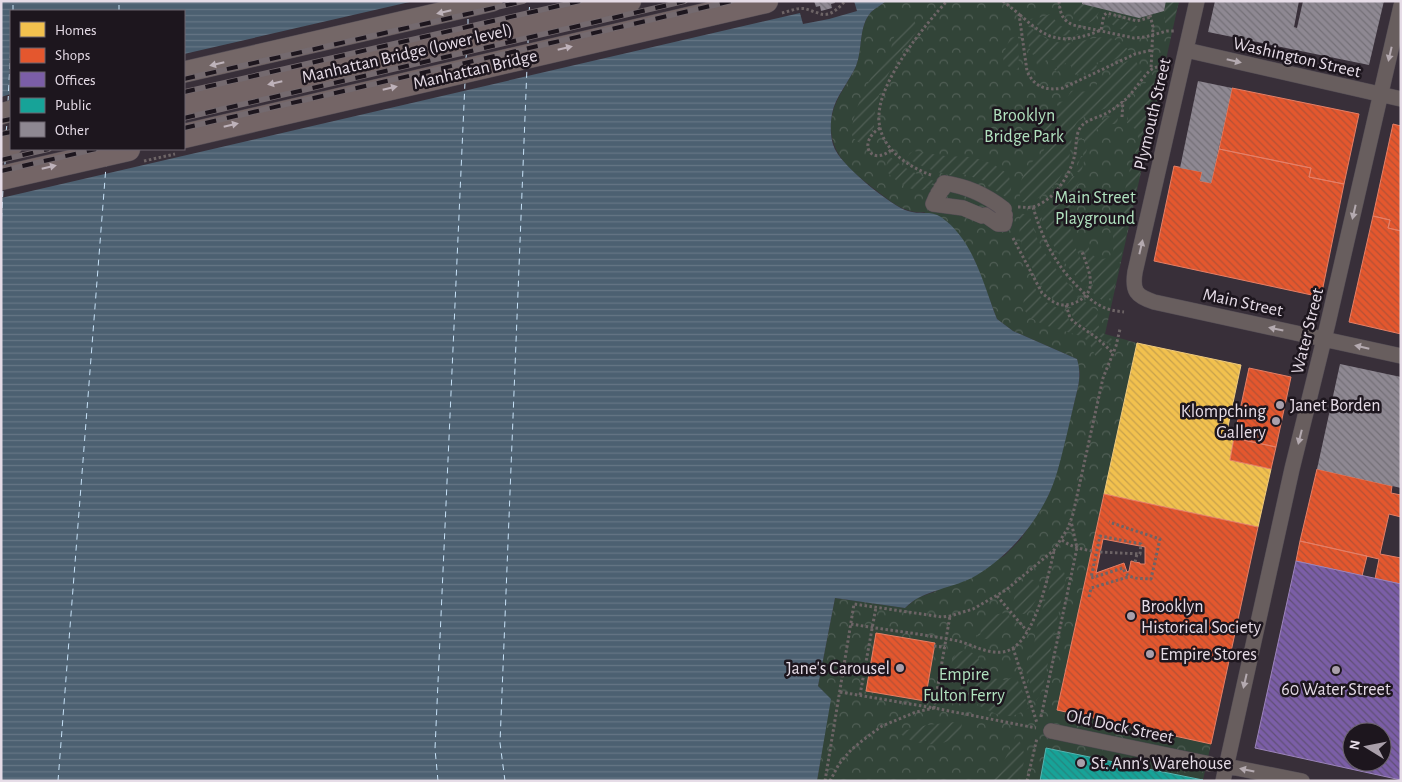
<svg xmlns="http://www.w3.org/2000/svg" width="1402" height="782" font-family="'Alegreya Sans',sans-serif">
  <defs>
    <pattern id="park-crowns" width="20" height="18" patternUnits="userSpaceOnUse" patternTransform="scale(1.25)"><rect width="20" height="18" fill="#324438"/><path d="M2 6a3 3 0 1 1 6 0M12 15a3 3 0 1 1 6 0" fill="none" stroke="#505e55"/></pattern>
    <pattern id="garden-furrows" width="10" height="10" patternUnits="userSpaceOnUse" patternTransform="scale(1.25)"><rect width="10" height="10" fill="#324438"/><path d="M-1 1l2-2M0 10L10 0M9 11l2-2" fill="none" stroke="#505e55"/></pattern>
    <pattern id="water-rules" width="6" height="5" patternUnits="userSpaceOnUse" patternTransform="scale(1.25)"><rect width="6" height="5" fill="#4c6071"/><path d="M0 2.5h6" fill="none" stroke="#667685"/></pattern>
    <pattern id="homes-back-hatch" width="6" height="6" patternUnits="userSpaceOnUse" patternTransform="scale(1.25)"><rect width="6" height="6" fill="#f2c14e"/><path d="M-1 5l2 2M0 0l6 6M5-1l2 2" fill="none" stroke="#c7a14c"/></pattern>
    <pattern id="shops-back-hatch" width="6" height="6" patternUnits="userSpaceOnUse" patternTransform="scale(1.25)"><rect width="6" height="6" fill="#e4572e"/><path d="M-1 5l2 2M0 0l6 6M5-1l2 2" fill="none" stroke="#b45135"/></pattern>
    <pattern id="offices-back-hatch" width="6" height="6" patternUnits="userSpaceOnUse" patternTransform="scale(1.25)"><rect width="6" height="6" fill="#7b5ea7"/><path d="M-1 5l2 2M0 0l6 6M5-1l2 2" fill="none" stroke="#605076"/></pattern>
    <pattern id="public-back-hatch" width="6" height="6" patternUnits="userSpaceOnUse" patternTransform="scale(1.25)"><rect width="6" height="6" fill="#17a398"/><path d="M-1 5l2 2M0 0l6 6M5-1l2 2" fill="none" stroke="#25867f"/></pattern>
    <pattern id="building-back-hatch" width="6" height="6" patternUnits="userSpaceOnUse" patternTransform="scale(1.25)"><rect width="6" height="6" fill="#8e8892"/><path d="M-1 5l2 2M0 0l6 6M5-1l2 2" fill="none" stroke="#747077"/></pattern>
  </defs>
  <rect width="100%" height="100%" fill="#382f39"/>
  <path fill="url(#park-crowns)" d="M886,1H1179L1105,334L1137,343L1057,710L1211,744L1203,780L1046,748L1040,781H817L830,699L818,686L835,598L905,608L917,598L934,592L1004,556L1020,540L1033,521L1049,494L1058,468L1078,387L1080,374L1077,359L1013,331L997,319L974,259L924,212C905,214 891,202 877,191C853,172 829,156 831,122C832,115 833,109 836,103C842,89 852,77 857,63C862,47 859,26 871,12C875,8 882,5 886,1Z"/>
  <path fill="url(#garden-furrows)" d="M1082,1V4L1100,9C1095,23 1086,28 1074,17C1073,9 1073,3 1082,1Z
    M1166,1H1179L1173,25L1165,23L1164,11Z
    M1050,14L1059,25L1079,35C1057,38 1047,33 1030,19L1038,18Z
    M1108,15L1135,25L1142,30C1129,34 1118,30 1108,21Z
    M911,18L914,20L918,30C896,59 873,91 874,128L865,137L864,142L860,143C857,141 853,139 852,135C850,121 864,88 872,76C877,69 884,64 888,58C892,52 891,45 893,39C897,31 905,24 911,18Z
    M1026,26C1032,27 1036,33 1042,36C1047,39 1051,41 1057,42C1086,48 1105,22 1130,52L1104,65L1102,62H1099L1096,63L1097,69L1076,75L1071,71V66L1066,63L1060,66L1059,70L1057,72L1054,69L1057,68L1054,60H1046L1043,65H1041L1040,69L1037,65L1035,54L1033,55L1029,48Z
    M1018,36L1019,70C995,65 1004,54 1010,38Z
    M1134,58L1142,72C1133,84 1122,97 1110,106C1099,113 1083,114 1076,124C1070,134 1072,147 1069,158C1063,179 1044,203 1021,202C1017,188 1022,172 1032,162C1037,158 1043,154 1045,147C1048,134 1035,126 1038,113L1040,111H1048L1049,113L1053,114L1056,112L1058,107L1056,102C1068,102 1066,99 1071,91C1078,90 1088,94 1094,89C1097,86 1097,81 1100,77L1107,78L1111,74V69Z
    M1163,71L1112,297L1104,302L1092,292C1096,276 1087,263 1084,248L1085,246L1089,244C1088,251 1092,256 1099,259C1121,259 1110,243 1114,230H1116C1121,210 1125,189 1130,168C1133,158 1138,148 1138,138C1138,130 1133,126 1127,123L1130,103L1151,76L1157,72Z
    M1119,111L1117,124C1086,122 1089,150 1081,172L1080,173L1076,171L1081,156H1083L1085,139H1082C1087,122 1106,121 1119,111Z
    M914,151L945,156L969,157L982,160L993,164L1008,174C1011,183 1014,191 1006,197L988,186V182L960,173L959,177C941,174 923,168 907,158L910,153Z
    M889,156C902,167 917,175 934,181C925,197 907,189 896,180C893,178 889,175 887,171C885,166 888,161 889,156Z
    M1073,176L1080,179C1070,201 1066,224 1075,247C1081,261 1090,272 1087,288C1069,270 1054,251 1045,227C1043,223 1040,217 1042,212C1042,208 1046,206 1049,204L1052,206L1065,194L1062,191Z
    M1021,213L1029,216C1033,222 1034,231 1037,238C1047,260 1063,278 1079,296L1065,302L1059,301L1052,298L1039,283L1020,240L1019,220Z
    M1035,288L1040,296L1046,302L1063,311L1071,322L1096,340L1102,349L1101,358L1099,360C1092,354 1092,343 1084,338C1064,327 1007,326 1028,289Z
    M1084,301L1098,311C1095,324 1100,334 1112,339L1111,343L1108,344C1104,341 1100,336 1096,333C1086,326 1071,322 1070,308Z
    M1058,570L1064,572L1066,578L1043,686L1040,695L1036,701L1025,668L1033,652L1037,625L1053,577L1055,572Z
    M1030,579L1037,581C1044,591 1034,604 1027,613C1011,619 1011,601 1017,591C1020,586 1025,582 1030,579Z
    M1005,613L1009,615C1015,632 991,641 977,639L976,635L980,636L981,628L977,627C983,618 995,614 1005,613Z
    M966,650L977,655L982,668L991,678L1005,680L1016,676L1029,708C1023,711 1017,715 1011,716C989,718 942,686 952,661C955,654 959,651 966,650Z
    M955,722L962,723C960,750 913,749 899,732L927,725Z
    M1016,736C1027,751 1026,762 1018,779L1017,781H987L1003,763Z"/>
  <path fill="url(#water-rules)" fill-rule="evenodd" d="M1,1H886C882,5 875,8 871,12C858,27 863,49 856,66C849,82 835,97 832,114C830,125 830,141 836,151C844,167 891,206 908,211C919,215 931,210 941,217C974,240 983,284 997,319L1013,331L1077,359C1080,369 1080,377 1078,387C1073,407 1069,426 1064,446C1060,462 1056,479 1049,494C1034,526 1007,557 977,575C954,589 923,589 905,608L835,598L818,686L831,699L817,781H1ZM11,11H184V149H11Z"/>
  <path fill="#382f39" d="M414,1H854L857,11L829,19L803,24L800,13L1,198V97L11,94V149H184V54Z"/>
  <path fill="url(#homes-back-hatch)" stroke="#eec97c" d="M1137,343L1241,365L1226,436L1234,438L1230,460L1271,469L1258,527L1104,494Z"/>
  <path fill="url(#shops-back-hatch)" stroke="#e57f66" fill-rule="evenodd" d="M1232,88L1359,114L1344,184L1309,177L1311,168L1219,149Z
    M1393,124L1401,126V231L1388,228L1390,220L1373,216Z
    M1219,149L1311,168L1309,177L1344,184L1321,297L1154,261L1174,166L1202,172L1200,181L1211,183Z
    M1373,216L1390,220L1388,228L1401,231V334L1349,322Z
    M1249,368L1291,377L1276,447L1234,438Z
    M1234,438L1276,447L1271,469L1230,460Z
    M1317,469L1392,486L1391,493L1401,495V517L1389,514L1380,554L1401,558V584L1375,579L1379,559L1300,541Z
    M1104,494L1258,527L1211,744L1057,710ZM1103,539L1145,547V564H1140V563L1131,561L1129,571L1127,572L1124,563L1096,573Z
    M1300,541L1367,556L1362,576L1296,561Z
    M876,633L935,643L925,701L866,691Z"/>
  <path fill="url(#offices-back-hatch)" stroke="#9b84ba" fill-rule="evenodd" d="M1296,561L1401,584V780L1255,748ZM1352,732H1382V762H1352Z"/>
  <path fill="url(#public-back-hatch)" stroke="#55b4b0" d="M1046,748L1143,768L1203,780L1040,781Z"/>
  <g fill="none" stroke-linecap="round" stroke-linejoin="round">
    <path stroke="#c7e2f8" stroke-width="1" stroke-dasharray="6 5" stroke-linecap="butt" d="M13,11V1
      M119,11V1
      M529,13L530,1
      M468,25V17
      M528,43V35
      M466,58L467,49
      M8,102L11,43
      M6,132L7,124
      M5,165V156
      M1,230L3,189
      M58,781L106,166
      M438,781L435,749L465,82
      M505,781L500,743L527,67"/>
  </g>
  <path fill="url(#building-back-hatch)" d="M814,1H835V3L831,4L832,8L821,11L820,6L816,7Z
    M1082,1H1166L1164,11L1139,18L1082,4Z
    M1215,1H1299L1294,27L1297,28L1303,1H1384L1369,65L1208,32Z
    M1198,81L1232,88L1211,183L1200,181L1202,172L1180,168Z
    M1340,364L1401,377V488L1317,469Z"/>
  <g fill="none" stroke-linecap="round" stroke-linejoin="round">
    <defs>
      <path id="street" d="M1197,1L1135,272C1132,291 1136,296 1154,302L1401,356
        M1186,50L1401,99
        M944,183C967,186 986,195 1004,209L1003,212L1005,215L1003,219L1005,220L1004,224H998L985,215L982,216L963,208L933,204L936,197H938V193H940L941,188L943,189Z
        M1051,731L1210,764
        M1226,766L1302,781
        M1223,781L1292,469L1328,323L1401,6"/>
      <path id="secondary" d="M184,72L492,1
        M1,114L11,111"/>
      <path id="primary" d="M184,104L629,1
        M184,136L766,1
        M1,146L11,144
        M1,178L128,149"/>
    </defs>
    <use href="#street" stroke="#534c54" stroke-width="16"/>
    <use href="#secondary" stroke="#534c54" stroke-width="22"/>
    <use href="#primary" stroke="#534c54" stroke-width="25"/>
    <path stroke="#6d6466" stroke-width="3" stroke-dasharray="2.5 2.5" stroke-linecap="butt" d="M1003,1L1019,14L1027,71C1034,87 1046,91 1063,88L1135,54L1152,50
      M1059,1C1060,13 1062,20 1073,25L1134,38L1145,37L1167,31H1174
      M782,13C790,11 799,7 806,9C810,10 814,12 818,13C829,18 838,9 845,1
      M1020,15C1026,20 1032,26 1039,30C1058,44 1080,39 1101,30L1104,15L1107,13L1137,21L1151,17
      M1150,15L1153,27L1151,69
      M1122,117L1123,101
      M880,128C857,142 870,167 891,150
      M144,161L175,154
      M931,175C906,166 877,146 879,115C880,80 924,26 947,1
      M1018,207C1023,207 1028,208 1033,207C1053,201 1069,177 1074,158C1077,148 1075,136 1080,128C1086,119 1098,118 1107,113C1114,109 1120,104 1126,99C1134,92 1146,71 1154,68C1158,66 1162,67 1165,68
      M1033,207C1042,238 1055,264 1078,287C1085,294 1092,302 1101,306C1108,310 1116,311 1124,312
      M1013,238L1042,293C1047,297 1052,302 1058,304C1070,308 1088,299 1090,287C1092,276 1086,262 1082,252
      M1066,305L1070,318L1074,322L1097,338L1113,353
      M1062,540C1071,547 1081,549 1092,551
      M1100,552L1140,554L1141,544L1100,536L1091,578L1123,568C1127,580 1139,578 1151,579L1160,539L1109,522
      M1135,562L1137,554
      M997,596L1027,631
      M1089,597L1091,588L1128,577
      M851,624C886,630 923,634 958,641C970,644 982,651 994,652C1001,653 1007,652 1013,648C1036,633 1048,577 1054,551
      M934,646L945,647
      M1013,648L1037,723
      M840,692L934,708L950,616
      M860,695L876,607
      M925,698L935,699
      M1041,717L1077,548L1071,521
      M825,781L854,604L942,617L950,616L973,609L1006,590L1054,550L1068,528L1073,514L1103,378L1116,346L1120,329
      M830,781L839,764L851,750L863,740L882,726L916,712L934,708L1036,728
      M1027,781L1037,738"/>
    <use href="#street" stroke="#685e5e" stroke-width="15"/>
    <use href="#secondary" stroke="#746767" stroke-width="21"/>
    <use href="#primary" stroke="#746566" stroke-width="24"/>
    <defs>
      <path id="rail" d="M184,79L524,1
        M184,92L580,1
        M184,118L685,1
        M1,121L11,119
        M184,128L732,1
        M1,134L11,132
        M1,160L49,149
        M1,171L96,149"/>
    </defs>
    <use href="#rail" stroke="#746a6f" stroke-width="5.5"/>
    <use href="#rail" stroke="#1d161e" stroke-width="4" stroke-dasharray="11" stroke-linecap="butt"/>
  </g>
  <defs><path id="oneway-solid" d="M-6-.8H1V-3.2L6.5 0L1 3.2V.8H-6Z" transform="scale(1.25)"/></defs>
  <g fill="#beb3ba">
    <use href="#oneway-solid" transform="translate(444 12) rotate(167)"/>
    <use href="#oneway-solid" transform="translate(217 64) rotate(167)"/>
  </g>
  <g fill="#beb2ba">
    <use href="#oneway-solid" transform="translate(565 48) rotate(-13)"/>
    <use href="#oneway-solid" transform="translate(275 83) rotate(167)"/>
    <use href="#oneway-solid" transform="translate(390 88) rotate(-13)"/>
    <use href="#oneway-solid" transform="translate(231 125) rotate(-13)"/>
    <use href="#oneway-solid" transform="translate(49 167) rotate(-13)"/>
  </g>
  <g fill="#b4aab0">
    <use href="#oneway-solid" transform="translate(1390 54) rotate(103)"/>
    <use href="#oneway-solid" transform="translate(1234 61) rotate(13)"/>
    <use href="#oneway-solid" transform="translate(1354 212) rotate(103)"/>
    <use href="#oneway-solid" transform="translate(1141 247) rotate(-77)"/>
    <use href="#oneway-solid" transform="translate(1276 329) rotate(-168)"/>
    <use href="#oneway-solid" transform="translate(1362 347) rotate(-167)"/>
    <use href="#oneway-solid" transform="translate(1300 437) rotate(104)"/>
    <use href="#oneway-solid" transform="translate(1245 681) rotate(103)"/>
    <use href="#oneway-solid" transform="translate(1247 770) rotate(-168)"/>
  </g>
  <g fill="#a99faa" stroke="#1d161e" stroke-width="2">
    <circle cx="1280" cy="405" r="5"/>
    <circle cx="1276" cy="421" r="5"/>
    <circle cx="1131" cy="616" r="5"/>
    <circle cx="1150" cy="654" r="5"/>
    <circle cx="900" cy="668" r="5"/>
    <circle cx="1336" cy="670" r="5"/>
    <circle cx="1081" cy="763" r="5"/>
  </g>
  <g text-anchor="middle" stroke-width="5" stroke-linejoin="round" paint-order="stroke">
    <g font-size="18" fill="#e6dce7" stroke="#1d161e">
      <text transform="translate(407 53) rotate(-13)" y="6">Manhattan Bridge (lower level)</text>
      <text transform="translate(1297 57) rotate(13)" y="6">Washington Street</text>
      <text transform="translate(475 69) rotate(-13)" y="6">Manhattan Bridge</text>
      <text transform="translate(1152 114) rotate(-77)" y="6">Plymouth Street</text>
      <text transform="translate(1243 302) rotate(12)" y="6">Main Street</text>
      <text transform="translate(1307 331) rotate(-76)" y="6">Water Street</text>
      <text transform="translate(1120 726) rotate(12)" y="6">Old Dock Street</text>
    </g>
    <g font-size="18" fill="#b0e1be" stroke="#1d161e">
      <text x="1024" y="121">Brooklyn<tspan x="1024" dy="21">Bridge Park</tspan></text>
      <text x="1095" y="203">Main Street<tspan x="1095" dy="21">Playground</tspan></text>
      <text x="964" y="680">Empire<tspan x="964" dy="21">Fulton Ferry</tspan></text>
    </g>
    <g font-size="18" fill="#e6dce7" stroke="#1d161e" text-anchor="start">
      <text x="1290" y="411">Janet Borden</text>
      <text x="1266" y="417" text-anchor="end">Klompching<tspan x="1266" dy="21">Gallery</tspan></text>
      <text x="1141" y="612">Brooklyn<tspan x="1141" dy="21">Historical Society</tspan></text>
      <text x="1160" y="660">Empire Stores</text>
      <text x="890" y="674" text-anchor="end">Jane's Carousel</text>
      <text x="1336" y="695" text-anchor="middle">60 Water Street</text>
      <text x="1091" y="769">St. Ann's Warehouse</text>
    </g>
  </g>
  <rect width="1402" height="782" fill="none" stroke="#e6dce7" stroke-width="5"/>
  <rect x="10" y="10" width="175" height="140" fill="#1d161e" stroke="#6d656e"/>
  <rect x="20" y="22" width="25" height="15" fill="#f2c14e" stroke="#6d656e"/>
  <text x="55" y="35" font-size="15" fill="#e6dce7">Homes</text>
  <rect x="20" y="48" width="25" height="15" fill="#e4572e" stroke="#6d656e"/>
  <text x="55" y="60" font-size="15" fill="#e6dce7">Shops</text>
  <rect x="20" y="72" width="25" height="15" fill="#7b5ea7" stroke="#6d656e"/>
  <text x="55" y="85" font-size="15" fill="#e6dce7">Offices</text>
  <rect x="20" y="98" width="25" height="15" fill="#17a398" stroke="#6d656e"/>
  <text x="55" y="110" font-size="15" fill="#e6dce7">Public</text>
  <rect x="20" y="122" width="25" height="15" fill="#8e8892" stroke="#6d656e"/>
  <text x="55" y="135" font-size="15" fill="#e6dce7">Other</text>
  <g transform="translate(1367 747) rotate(280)"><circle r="24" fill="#1d161e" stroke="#6d656e"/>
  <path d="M0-4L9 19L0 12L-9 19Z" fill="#a99faa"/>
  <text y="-8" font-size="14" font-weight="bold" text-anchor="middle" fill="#e6dce7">N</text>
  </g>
</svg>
